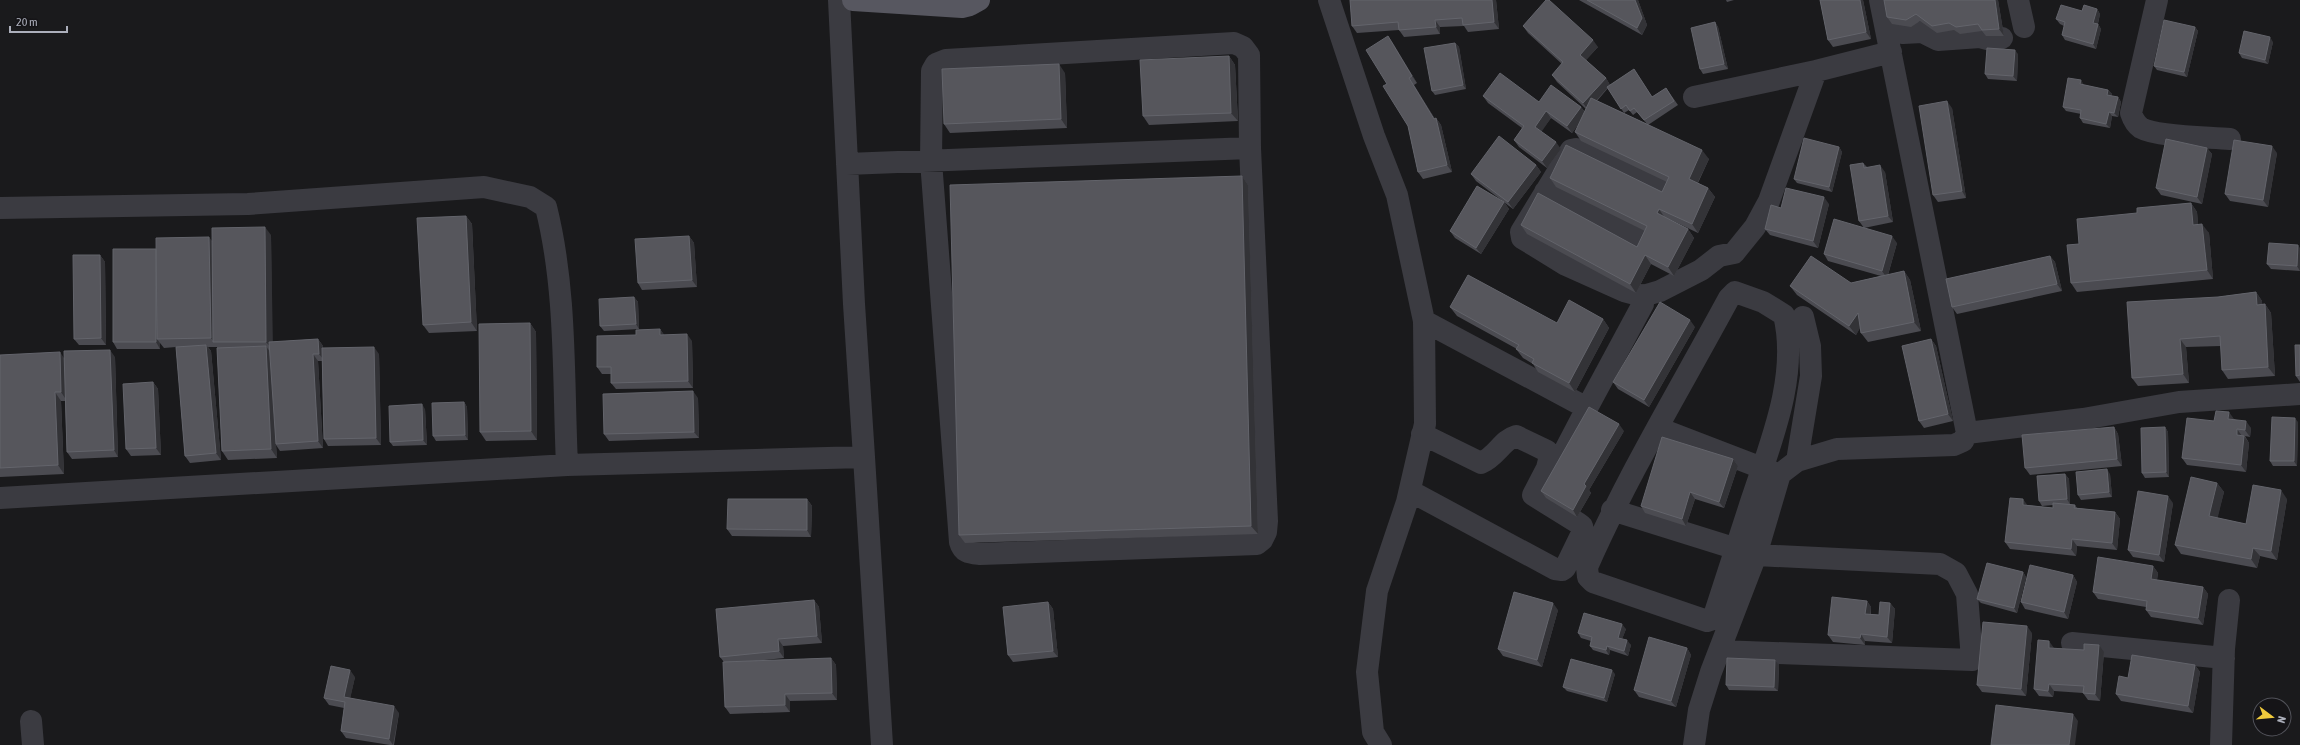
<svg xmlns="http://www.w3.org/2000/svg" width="2300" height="745" font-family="'Asap Condensed',sans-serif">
  <rect width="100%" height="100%" fill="#1a1a1c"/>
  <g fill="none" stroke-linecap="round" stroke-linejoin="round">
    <path stroke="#3b3b41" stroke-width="22" d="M1329,0L1374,136L1397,195L1424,321L1425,424L1407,502L1377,591L1367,672L1373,732L1381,745
      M2018,0L2024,27
      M2157,0L2131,113C2133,119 2135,124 2141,128C2157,137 2209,137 2230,139
      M1886,29L1903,33L1922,32L1938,40L1980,37L1995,41L2002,38
      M1234,43L1243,47L1249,55L1250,148L1267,521L1266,532L1262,540L1257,544L980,554C970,553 963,553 960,542L931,161L932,71L936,64L946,60Z
      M1694,97L1816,71L1891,52
      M847,164L1250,148
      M1666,191L1576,149L1571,150L1521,232L1522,238L1566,265L1624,291L1643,296L1660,291L1701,270L1719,256L1734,253L1755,227L1769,201L1816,71
      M1545,192L1642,241
      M0,208L248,204L484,187L530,197L546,207C567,291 563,380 567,465
      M1735,292L1763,302L1784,315C1799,377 1770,444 1751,502C1738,541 1726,580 1713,619L1707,621L1593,582L1588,577L1587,567C1628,474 1681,387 1729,298Z
      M1424,321L1587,408L1553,473
      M1587,408L1643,304
      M1658,428L1775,473
      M1967,433L2083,419L2179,402L2300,394
      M864,457L882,745
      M1797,461L1811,376L1810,346L1803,317
      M1410,491L1555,569L1562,570L1565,568L1583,531L1582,526L1578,523L1533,495L1547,468L1550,456L1547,451L1516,436C1502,440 1497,456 1481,463L1422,434
      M0,498L567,465L864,457L854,304L839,0
      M1612,510L1756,555L1940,564L1956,573L1967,594L1972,660L1719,651
      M2072,643L2224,658
      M31,721L33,745
      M1694,745L1699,710L1711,672L1756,555L1780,474L1797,461L1837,449L1954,445L1963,441L1967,433L1880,0
      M2221,745L2224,649L2229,600"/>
    <path stroke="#575760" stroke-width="22" d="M853,0L962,7L970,5L979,0"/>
  </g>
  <path fill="#4b4b51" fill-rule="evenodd" d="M1350,0H1496L1499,29L1468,32L1464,26L1440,27V34L1404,37L1399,30L1357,33L1352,26Z
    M1579,0H1638L1647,25L1642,35Z
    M1726,0H1734L1727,2Z
    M1820,0H1863L1871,39L1833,47L1828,40Z
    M1884,0H1998L2004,36H1986L1982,31L1960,34L1954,30L1937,33L1920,21L1911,27L1892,24L1887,17Z
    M2097,9L2100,14L2098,24L2101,29L2096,49L2065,40L2062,35L2064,26L2060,24L2056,19L2082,11Z
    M1715,22L1718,27L1728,69L1703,74L1700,69Z
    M1523,26L1598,47L1586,60L1606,78L1610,85L1634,69L1652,97L1666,88L1678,105L1648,125L1709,159L1698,183L1708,188L1715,197L1698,233L1669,219L1688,229L1694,238L1674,276L1651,264L1636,293L1527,234L1521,225L1637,247L1645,231L1556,187L1550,178L1662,192L1667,182L1581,141L1575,132L1580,122L1572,133L1551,118L1541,131L1561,149L1547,168L1519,147L1514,140L1522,128L1488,103L1483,96L1581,107L1585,112L1586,109L1557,82L1552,75L1562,64L1528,33ZM1608,88L1624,113L1629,110L1633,115L1637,112L1647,124L1597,101Z
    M2195,27L2198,31L2187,77L2157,70L2154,66Z
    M1388,36L1417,83L1414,85L1435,119L1436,118L1441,125L1452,172L1423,179L1418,172L1408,126L1387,84Z
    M2273,42L2268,64L2242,58L2239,53Z
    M1455,43L1459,47L1466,89L1435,95L1432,91Z
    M2018,54L2017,81L1988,79L1985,74Z
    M1229,56L1235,65L1238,121L1149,125L1143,116Z
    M1065,73L1067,128L950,133L944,124Z
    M2084,85L2108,90L2112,94L2111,96L2118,97L2121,102L2118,117L2112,116L2110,128L2083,123L2080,118L2081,114L2066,111L2063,107Z
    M1952,108L1966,198L1938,202L1933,195Z
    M1839,147L1842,152L1832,192L1797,183L1794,179Z
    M2207,148L2212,154L2202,204L2161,195L2156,188Z
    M2277,153L2268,207L2230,201L2225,194Z
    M1863,163L1867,167L1885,172L1893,222L1864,228L1859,221Z
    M1536,165L1541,172L1513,209L1476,181L1471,174Z
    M1242,176L1248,185L1258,534L965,543L959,535Z
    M1504,202L1509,209L1481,254L1455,238L1450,231Z
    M2191,203L2197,212L2198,225L2209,233L2213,279L2077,292L2071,283L2079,244L2137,213Z
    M1829,204L1818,248L1770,235L1765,229L1781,208Z
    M466,216L472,224L477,331L429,333L423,325Z
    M271,235L272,342L318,339L323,346V348L379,354L381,445L328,446L324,439L322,361H318L323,448L280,451L276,445L277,458L228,460L222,451L217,348V347H208L211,351L221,460L190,463L185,456L176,347L164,348L160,343V349H117L113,342L156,250L212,241Z
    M689,236L694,243L697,287L642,290L638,283Z
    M1897,243L1888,275L1904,271L1910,280L1921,331L1868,342L1861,333L1860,327L1856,335L1797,295L1790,286L1851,283L1881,276L1828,261L1824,254Z
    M2298,245L2300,271L2271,269L2267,264Z
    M100,255L105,262L106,345H79L74,339Z
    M2050,256L2055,262L2062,291L1957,314L1952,307Z
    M2256,292L2262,301V304H2265L2271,313L2275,376L2228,379L2222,370L2221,346L2186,347L2189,383L2138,386L2132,378L2218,297Z
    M634,297L638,302L639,329L604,331L600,326Z
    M1450,307L1557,323L1603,319L1609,328L1575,392L1538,372L1533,364L1523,358L1516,349H1517L1457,316Z
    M530,323L536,332L537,440L486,441L480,432Z
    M1695,327L1649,407L1618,389L1613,382Z
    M660,329L664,335L692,341L693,388L616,389L611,383V374H602L597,367L636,335Z
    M1931,339L1936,346L1953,421L1924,428L1919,421Z
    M2300,345V382L2296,376Z
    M0,355L64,358L115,357L118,457L72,459L67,452L65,401H61L64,474L0,477Z
    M153,382L158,389L161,455L131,456L126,449Z
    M698,398L699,438L609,441L604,434Z
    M464,402L467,407L468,440L436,441L433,436Z
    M425,409L427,445L393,446L390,442Z
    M2234,419L2251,428L2250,437L2245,436L2249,443L2246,472L2187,465L2182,458L2214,421Z
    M2298,422L2297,466H2273L2270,461Z
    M2114,427L2118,434L2122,466L2030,475L2025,468Z
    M2165,427L2168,432L2169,477L2145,478L2142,473Z
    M1624,431L1589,490L1591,493L1577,517L1546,498L1541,491Z
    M1733,459L1738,466L1724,508L1695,499L1686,526L1645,513L1641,506Z
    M2065,474L2069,479L2070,504H2067L2075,505L2077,508L2115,512L2120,519L2117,550L2077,546L2076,556L2010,549L2005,542L2027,505L2053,508V505L2042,506L2039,501Z
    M2110,474L2112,497L2081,500L2078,495Z
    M2217,483L2224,492L2217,518L2246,524L2287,499L2277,560L2260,556L2257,568L2181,554L2175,545Z
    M807,499L812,506L811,537L732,536L727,529Z
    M2173,503L2164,562L2133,557L2128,550Z
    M2153,566L2158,573L2157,580L2203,587L2208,594L2203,625L2151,617L2146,610V607L2098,599L2093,592Z
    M2023,572L2026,577L2017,613L1981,603L1977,599Z
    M2073,575L2077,582L2068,619L2025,609L2021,602Z
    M814,600L819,607L822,643L783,646L784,658L756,661L831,658L836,665L837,700L790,701V712L730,714L725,707L724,662L720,657Z
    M1867,601L1871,607V614L1879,615L1890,603L1895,609L1892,643L1865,641V645L1833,642L1828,635Z
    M1048,602L1053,609L1058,657L1013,662L1008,655Z
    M1558,610L1542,667L1503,656L1498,649Z
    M1626,629L1622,639L1631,645L1628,656L1610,650L1609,655L1593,650L1590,646L1591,641L1581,638L1578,633Z
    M2032,633L2026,696L1982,692L1977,685Z
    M1687,648L1691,655L1676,707L1639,697L1634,690Z
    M2054,648L2104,652L2100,701L2088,700L2083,693L2054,691L2053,697L2039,696L2034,689Z
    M1775,660L1779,665L1778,691L1729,690L1726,685Z
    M2195,665L2200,672L2193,713L2121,701L2116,694L2128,678Z
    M1615,674L1607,702L1567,691L1563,687Z
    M355,677L350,698L399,713L394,745H390L346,738L341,731L344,708L329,705L324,698Z"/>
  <path fill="#333337" d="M1492,0H1496L1499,29L1494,22Z
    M1635,0H1638L1647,25L1642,35L1637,28Z
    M1860,0H1863L1871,39L1866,32Z
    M1995,0H1998L2004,36L1999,29Z
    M2097,9L2100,14L2097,27L2093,23Z
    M1435,20L1440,27V34L1436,27Z
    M1715,22L1718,27L1728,69L1724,64Z
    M2098,24L2101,29L2096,49L2093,44Z
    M2195,27L2198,31L2187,77L2184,72Z
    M1388,36L1393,43L1417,83L1412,76Z
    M2270,37L2273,42L2268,64L2265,60Z
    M1593,40L1598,47L1585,61L1580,55Z
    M1455,43L1459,47L1466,89L1463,85Z
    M2015,50L2018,54L2017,81L2013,76Z
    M1229,56L1235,65L1238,121L1231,113Z
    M1059,64L1065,73L1067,128L1061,119Z
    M1409,78L1437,122L1436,118L1441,125L1452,172L1447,165Z
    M1606,78L1610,85L1588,110L1583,103Z
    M2081,80L2084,85L2080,84Z
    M2108,90L2112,94L2111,100L2107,95Z
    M2118,97L2121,102L2118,117L2114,113Z
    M1947,101L1952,108L1966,198L1962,191Z
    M1581,107L1586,114L1572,133L1567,126Z
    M1546,111L1551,118L1540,134L1535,127Z
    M2109,112L2112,116L2110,128L2106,124Z
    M1556,142L1561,149L1547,168L1542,161Z
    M2272,146L2277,153L2268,207L2263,200Z
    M1839,147L1842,152L1832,192L1829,187Z
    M2207,148L2212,154L2202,204L2197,197Z
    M1702,150L1709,159L1695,188L1689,179Z
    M1536,165L1541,172L1513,209L1508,202Z
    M1880,165L1885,172L1893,222L1888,216Z
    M1242,176L1248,185L1258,534L1251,526Z
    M1708,188L1715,197L1698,233L1692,224Z
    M1824,197L1829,204L1818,248L1813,241Z
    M1504,202L1509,209L1481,254L1476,248Z
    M2191,203L2197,212L2199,234L2193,225Z
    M1659,209L1665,218L1657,213Z
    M466,216L472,224L477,331L471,322Z
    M2202,224L2209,233L2213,279L2207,270Z
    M265,227L271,235L273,350L266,342Z
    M1688,229L1694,238L1674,276L1668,267Z
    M689,236L694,243L697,287L692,280Z
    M1892,236L1897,243L1887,278L1882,271Z
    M209,237L216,246L214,342L211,338Z
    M2298,245L2300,248V271L2297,266Z
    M156,249L160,256L157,339L160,343V349L156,342Z
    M100,255L105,262L106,345L101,338Z
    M1645,255L1651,264L1636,293L1630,284Z
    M2050,256L2055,262L2062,291L2057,284Z
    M1904,271L1910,280L1921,331L1914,322Z
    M2256,292L2262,301L2263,314L2257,305Z
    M634,297L638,302L639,329L636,324Z
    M2265,304L2271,313L2275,376L2268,367Z
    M1858,313L1864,322L1856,335L1849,326Z
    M1603,319L1609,328L1575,392L1569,383Z
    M1690,320L1695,327L1649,407L1644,400Z
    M530,323L536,332L537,440L531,431Z
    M660,329L665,336L660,335Z
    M687,334L692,341L693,388L688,381Z
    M318,339L323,346L324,360L319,354Z
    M1931,339L1936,346L1953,421L1948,414Z
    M2180,339L2186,347L2189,383L2183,374Z
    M206,345L211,351L221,460L216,453Z
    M266,346L272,355L276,444V445L277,458L271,449Z
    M374,347L379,354L381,445L376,438Z
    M110,350L115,357L118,457L114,450Z
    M60,352L66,361L67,401L61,392Z
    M313,354L318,361L323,448L318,441Z
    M153,382L158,389L161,455L156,448Z
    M693,391L698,398L699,438L694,432Z
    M55,392L61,401L64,474L58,465Z
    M464,402L467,407L468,440L465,435Z
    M422,404L425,409L427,445L423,440Z
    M2229,412L2234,419L2233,426L2228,419Z
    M2295,418L2298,422L2297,466L2294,461Z
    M2246,421L2251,428L2250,437L2245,430Z
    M1619,424L1624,431L1589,490L1591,493L1577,517L1573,510L1584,484Z
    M2114,427L2118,434L2122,466L2117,459Z
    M2165,427L2168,432L2169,477L2166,472Z
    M2237,429L2242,436L2237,435Z
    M2244,436L2249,443L2246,472L2241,465Z
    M1733,459L1738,466L1724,508L1719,502Z
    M2107,469L2110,474L2112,497L2109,492Z
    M2065,474L2069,479L2070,504L2067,499Z
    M2217,483L2224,492L2216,525L2209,516Z
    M2281,490L2287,499L2277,560L2271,551Z
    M1690,492L1695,499L1686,526L1682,519Z
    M2168,496L2173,503L2164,562L2159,555Z
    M807,499L812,506L811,537L807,530Z
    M2023,499L2028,506L2023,505Z
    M2115,512L2120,519L2117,550L2112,543Z
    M2072,539L2077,546L2076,556L2071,549Z
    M2253,548L2260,556L2257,568L2251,559Z
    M2153,566L2158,573L2156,586L2151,579Z
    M2023,572L2026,577L2017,613L2014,608Z
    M2073,575L2077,582L2068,619L2064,612Z
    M2203,587L2208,594L2203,625L2198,618Z
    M814,600L819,607L822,643L817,636Z
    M1867,601L1871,607L1870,621L1865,614Z
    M1048,602L1053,609L1058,657L1053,651Z
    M1553,603L1558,610L1542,667L1537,660Z
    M1890,603L1895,609L1892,643L1887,637Z
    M1622,624L1626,629L1621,642L1618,638Z
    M2027,626L2032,633L2026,696L2021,689Z
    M1861,634L1865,641V645L1860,638Z
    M778,639L783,646L784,658L779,651Z
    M1627,640L1631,645L1628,656L1624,651Z
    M2049,641L2054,648H2049Z
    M2099,645L2104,652L2100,701L2095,694Z
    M1607,646L1610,650L1609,655L1606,650Z
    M1687,648L1691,655L1676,707L1671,701Z
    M831,658L836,665L837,700L832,693Z
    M1775,660L1779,665L1778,691L1774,687Z
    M2195,665L2200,672L2193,713L2188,706Z
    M350,670L355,677L349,704L344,697Z
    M1612,670L1615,674L1607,702L1604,698Z
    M2049,684L2054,691L2053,697L2048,691Z
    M785,694L790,701V712L785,705Z
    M394,706L399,713L393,745L389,739Z
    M2073,714L2078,721L2075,745H2069Z"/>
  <path fill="#56565c" stroke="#63646b" d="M1350,0H1492L1494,22L1463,25L1462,18L1435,20L1436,27L1399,30L1398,22L1352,26Z
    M1546,0H1549L1593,40L1580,55L1606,78L1583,103L1552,75L1563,62L1523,26Z
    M1587,0H1635L1642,18L1637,28Z
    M1820,0H1860L1866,32L1828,40Z
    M1884,0H1995L1999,29L1982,30L1978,24L1956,27L1949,23L1932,26L1916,14L1906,20L1887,17Z
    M2061,5L2082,11L2084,5L2097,9L2093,23L2098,24L2093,44L2062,35L2065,22L2056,19Z
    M2164,20L2195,27L2184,72L2154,66Z
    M1715,22L1724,64L1700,69L1691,28Z
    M2244,31L2270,37L2265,60L2239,53Z
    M1388,36L1412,76L1409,78L1434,119L1436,118L1447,165L1418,172L1408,126L1383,86L1387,84L1366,50Z
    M1455,43L1463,85L1432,91L1424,48Z
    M1987,48L2015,50L2013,76L1985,74Z
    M1229,56L1231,113L1143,116L1140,60Z
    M1059,64L1061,119L944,124L942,69Z
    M1634,69L1652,97L1666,88L1674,101L1644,120L1634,108L1630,111L1626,105L1621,109L1607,87Z
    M1500,73L1539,102L1551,85L1581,107L1567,126L1546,111L1535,127L1556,142L1542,161L1514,140L1524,126L1483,96Z
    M2068,78L2081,80L2080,84L2108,90L2107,95L2118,97L2114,113L2109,112L2106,124L2080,118L2081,110L2063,107Z
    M1591,98L1702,150L1689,179L1708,188L1692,224L1659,209L1657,213L1688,229L1668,267L1645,255L1630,284L1521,225L1538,193L1637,247L1647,226L1550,178L1566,145L1662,192L1669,177L1575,132Z
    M1947,101L1962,191L1933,195L1919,106Z
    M1499,136L1536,165L1508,202L1471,174Z
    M1804,138L1839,147L1829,187L1794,179Z
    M2166,139L2207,148L2197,197L2156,188Z
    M2234,140L2272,146L2263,200L2225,194Z
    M1863,163L1864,168L1880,165L1888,216L1859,221L1850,165Z
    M1242,176L1251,526L959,535L950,185Z
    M1477,186L1504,202L1476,248L1450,231Z
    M1786,188L1824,197L1813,241L1765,229L1771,205L1781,208Z
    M2191,203L2193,225L2202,224L2207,270L2071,283L2067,245L2079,244L2077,219L2137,213V208Z
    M466,216L471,322L423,325L417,218Z
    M1834,219L1892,236L1882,271L1824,254Z
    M265,227L266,342H213L212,228Z
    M689,236L692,280L638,283L635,239Z
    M209,237L211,338L157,339L156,238Z
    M2269,243L2298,245L2297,266L2267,264Z
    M113,249H156V342H113Z
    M73,255H100L101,338L74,339Z
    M1811,256L1851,283L1904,271L1914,322L1861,333L1858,313L1849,326L1790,286Z
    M2050,256L2057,284L1952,307L1946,279Z
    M1468,275L1557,323L1569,300L1603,319L1569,383L1532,363L1534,359L1516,349L1519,345L1450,307Z
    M2256,292L2257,305L2265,304L2268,367L2222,370L2220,336L2180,339L2183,374L2132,378L2127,302L2218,297Z
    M634,297L636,324L600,326L599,299Z
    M1660,302L1690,320L1644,400L1613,382Z
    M530,323L531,431L480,432L479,324Z
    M660,329V335L687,334L688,381L611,383V367H597V336L636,335V330Z
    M318,339L319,354H313L318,441L276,444L269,342Z
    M1931,339L1948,414L1919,421L1902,346Z
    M206,345L216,453L185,456L176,347Z
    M2295,345H2300V375L2296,376Z
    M266,346L271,449L222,451L217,348Z
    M374,347L376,438L324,439L322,348Z
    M110,350L114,450L67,452L64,351Z
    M60,352L61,392H55L58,465L0,468V355Z
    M153,382L156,448L126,449L123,384Z
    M693,391L694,432L604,434L603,394Z
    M464,402L465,435L433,436L432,403Z
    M422,404L423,440L390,442L389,406Z
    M1589,407L1619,424L1584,484L1586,486L1573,510L1541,491Z
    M2216,411L2229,412L2228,419L2246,421L2245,430L2237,429V435L2244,436L2241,465L2182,458L2187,418L2214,421Z
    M2272,417L2295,418L2294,461H2270Z
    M2114,427L2117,459L2025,468L2022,435Z
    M2165,427L2166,472L2142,473L2141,428Z
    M1662,437L1733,459L1719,502L1690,492L1682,519L1641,506Z
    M2107,469L2109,492L2078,495L2076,472Z
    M2065,474L2067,499L2039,501L2037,476Z
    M2191,477L2217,483L2209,516L2246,524L2253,485L2281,490L2271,551L2253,548L2251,559L2175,545Z
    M2138,491L2168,496L2159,555L2128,550Z
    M2010,498L2023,499V505L2053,508V503L2075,505L2074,508L2115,512L2112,543L2072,539L2071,549L2005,542Z
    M728,499H807V530L727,529Z
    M2098,557L2153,566L2151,579L2203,587L2198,618L2146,610L2147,601L2093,592Z
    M1987,563L2023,572L2014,608L1977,599Z
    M2030,565L2073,575L2064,612L2021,602Z
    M1514,592L1553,603L1537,660L1498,649Z
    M1832,597L1867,601L1865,614L1879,615L1880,602L1890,603L1887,637L1861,634L1860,638L1828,635Z
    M814,600L817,636L778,639L779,651L720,657L716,609Z
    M1048,602L1053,651L1008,655L1003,607Z
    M1584,613L1622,624L1618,638L1627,640L1624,651L1607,646L1606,650L1590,646L1592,637L1578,633Z
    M1983,622L2027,626L2021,689L1977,685Z
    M1649,637L1687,648L1671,701L1634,690Z
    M2038,640L2049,641V648L2084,650V644L2099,645L2095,694L2083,693L2084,686L2049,684L2048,691L2034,689Z
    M2132,655L2195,665L2188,706L2116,694L2119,676L2128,678Z
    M831,658L832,693L785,694V705L725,707L723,662Z
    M1727,658L1775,660L1774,687L1726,685Z
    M1571,659L1612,670L1604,698L1563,687Z
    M331,666L350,670L344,697L394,706L389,739L341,731L345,702L324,698Z
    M1996,705L2073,714L2069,745H1991Z"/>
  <g transform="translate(2272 717) rotate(106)"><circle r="19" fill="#151417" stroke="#515259"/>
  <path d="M0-3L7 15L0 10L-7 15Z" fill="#f0ca3d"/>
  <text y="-6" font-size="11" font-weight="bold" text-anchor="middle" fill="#acafbb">N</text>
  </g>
  <path d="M10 26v6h57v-6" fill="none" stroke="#acafbb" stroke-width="2"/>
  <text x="16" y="26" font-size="12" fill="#acafbb" stroke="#151417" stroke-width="3" paint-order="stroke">20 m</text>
</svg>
